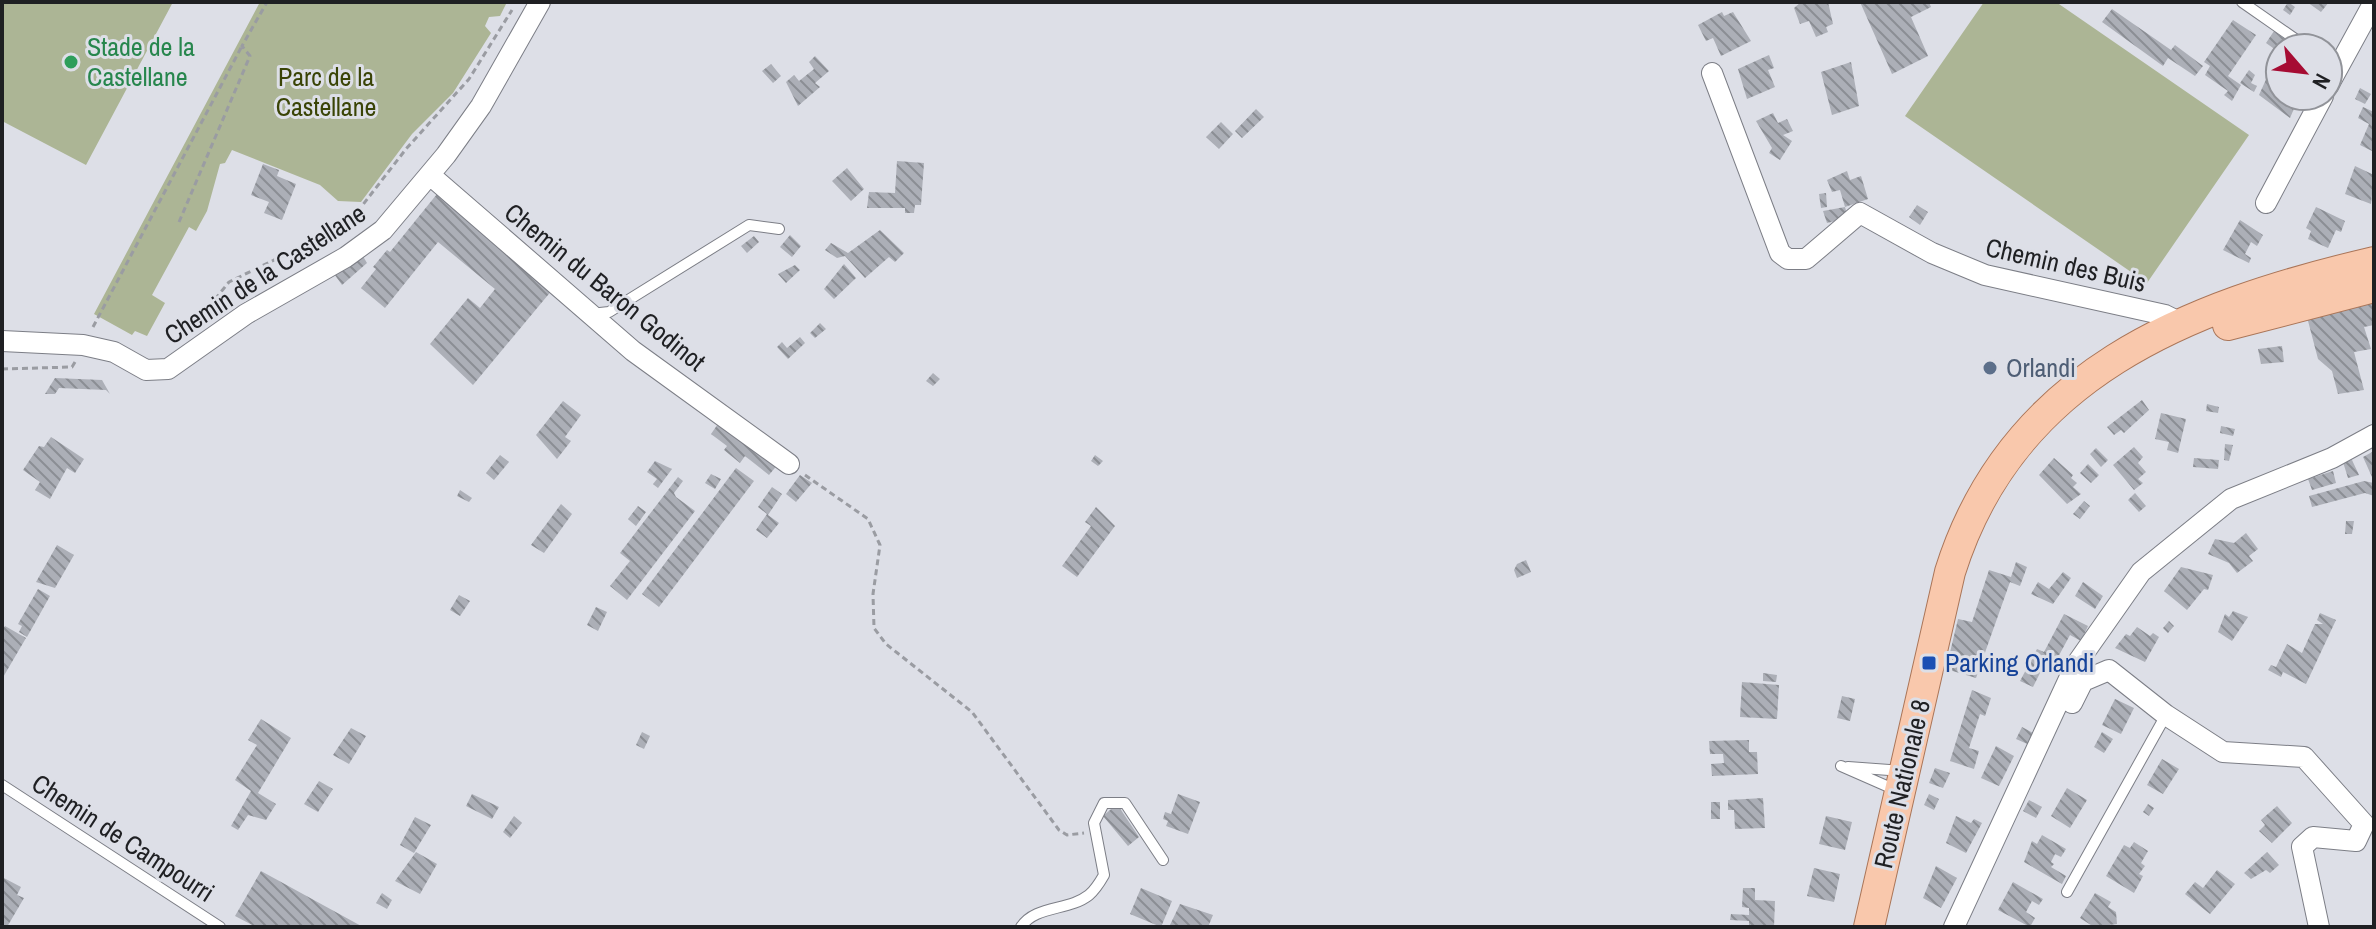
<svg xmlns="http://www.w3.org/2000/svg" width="2376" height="929" font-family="'Archivo Narrow',sans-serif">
  <defs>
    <pattern id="building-back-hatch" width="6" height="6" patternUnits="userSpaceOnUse" patternTransform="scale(2)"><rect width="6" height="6" fill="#acafb7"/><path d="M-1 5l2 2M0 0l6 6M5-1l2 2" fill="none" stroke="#8b8e94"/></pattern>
  </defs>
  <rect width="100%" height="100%" fill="#dddfe7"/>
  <path fill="#acb595" d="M2,2H173L86,165L2,121Z
    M260,2H507L500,16L489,17L485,26L491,33L453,93L412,134L361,202L338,201L320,185L232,150L225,163L220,164L207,211L196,231L189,227L152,295L165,303L147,336L135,331L132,335L94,314Z
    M1984,2H2056L2249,135L2147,283L1905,116Z"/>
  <path fill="url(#building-back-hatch)" d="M1801,2H1828L1833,24L1826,27L1828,32L1816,37L1809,21L1800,24L1794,8Z
    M1860,2H1929L1931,7L1911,17L1928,56L1892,74Z
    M2288,2L2295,7L2290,15L2283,10Z
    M2307,2H2329L2321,12Z
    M2112,9L2171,50L2175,45L2203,66L2195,76L2168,58L2163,66L2102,22Z
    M1722,12L1724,16L1733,12L1751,41L1721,56L1713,38L1706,41L1698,25Z
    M2233,20L2256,35L2228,76L2241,85L2232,101L2224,95L2228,91L2205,75L2210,66L2204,62Z
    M2274,31L2297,48H2280V53L2266,43Z
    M1769,55L1774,68L1768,70L1775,87L1747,99L1738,69Z
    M815,56L829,71L815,83L820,87L798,106L786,82L794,75L799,81L814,69L809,62Z
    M1851,62L1859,106L1832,115L1821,72Z
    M771,64L781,76L773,83L762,71Z
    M2249,70L2255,75L2251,83L2257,86L2254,92L2240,83Z
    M2268,75L2280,82V96H2295L2293,102L2296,104L2290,118L2259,95Z
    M2360,88L2371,94L2365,104L2355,99Z
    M2363,107L2374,112V152L2360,145L2369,124L2358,118Z
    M1256,109L1264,117L1242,138L1235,131Z
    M1773,113L1778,123L1787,119L1793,131L1783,135L1792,141L1780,160L1769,153L1772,148L1756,121Z
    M1221,122L1233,134L1219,149L1206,137Z
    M897,161L924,163L921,205H915L914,213H905V208H867L869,192L895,193Z
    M263,164L279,170L277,176L296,184L282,220L264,213L269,202L251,195Z
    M2355,166L2374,175L2371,204L2345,194Z
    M847,168L864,189L851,201L832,181Z
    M1847,171L1850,180L1861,176L1868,199L1845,207L1840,190L1832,192L1827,180Z
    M1826,193L1827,207L1821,208L1819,194Z
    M437,194L553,289L473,385L430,344L468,298L480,308L495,289L438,242L385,308L361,288L376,269L373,267L387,250L390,252Z
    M1917,205L1928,212L1920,225L1909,217Z
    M1845,207L1848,218L1827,223L1823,211Z
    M2316,207L2345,221L2341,232L2336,230L2328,248L2308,239L2311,231L2306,228Z
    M2240,220L2263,235L2257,246L2251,242L2245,254L2251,258L2249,263L2223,250Z
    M880,230L904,253L895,262L889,257L865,278L845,256L837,258L825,250L831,243L848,253Z
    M790,235L801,246L792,257L780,247Z
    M754,236L759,242L747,253L741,246Z
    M361,253L367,263L342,285L332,271Z
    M844,264L856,278L834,299L824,289Z
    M795,265L800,270L786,283L778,274Z
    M2374,302V325L2364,327L2371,349L2354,352L2364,390L2338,394L2332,371L2318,359L2307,317Z
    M820,323L826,329L815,338L810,333Z
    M800,337L805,343L788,359L777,347L782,342L787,348Z
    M2282,346L2284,362L2261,364L2258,349Z
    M933,373L940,379L933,386L926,381Z
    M55,378L102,380L110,394L106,390L59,388L55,394H45Z
    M2142,400L2149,410L2124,433L2121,430L2114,435L2107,427Z
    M563,401L581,415L565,437L571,441L557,459L536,435Z
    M2207,404L2219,407L2218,413L2206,411Z
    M2161,413L2186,419L2178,453L2167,450L2169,442L2155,439Z
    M722,418L779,463L769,475L745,456L740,463L724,450L727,446L711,434Z
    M2221,426L2235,429L2233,436L2220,433Z
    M51,437L84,459L75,473L67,468L50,499L35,490L40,482L23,470L39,446L44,447Z
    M2225,444L2233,445L2229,461L2224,460Z
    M2134,447L2143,457L2138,463L2146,472L2138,479L2143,483L2134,490L2113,465Z
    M2096,448L2108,460L2101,467L2090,454Z
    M2374,451V476L2372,477L2363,457Z
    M500,455L509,462L494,480L486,473Z
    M1095,455L1103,461L1098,466L1091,461Z
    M2054,458L2073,475L2071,478L2077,483L2073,487L2081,494L2067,504L2039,475Z
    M2194,458L2219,460L2218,469L2193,467Z
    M2352,460L2359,475L2348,478L2343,462Z
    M655,461L672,469L658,488L653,484L657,479L647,472Z
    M2088,464L2099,475L2091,483L2080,473Z
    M736,468L754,481L659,607L642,594Z
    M2333,471L2336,483L2312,490L2308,479Z
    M711,474L721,479L715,489L705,483Z
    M800,475L812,483L796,502L786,494Z
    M678,477L683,481L674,493L676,497L695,511L627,600L610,586L630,561L620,553Z
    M2364,481L2374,483V496L2365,493L2312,507L2309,496Z
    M772,487L782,494L768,515L779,523L767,538L756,530L767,514L758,507Z
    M460,490L472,498L469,502L457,496Z
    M2135,493L2146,506L2139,512L2128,500Z
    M2084,501L2090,506L2080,519L2073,514Z
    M561,504L572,514L544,553L531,545Z
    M638,506L646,512L636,526L628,519Z
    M1096,507L1115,526L1077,577L1062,566L1091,526L1085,522Z
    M2346,521H2354L2352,534H2345Z
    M2246,533L2258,549L2249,556L2253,561L2237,573L2229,563L2208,554L2215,539L2234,543Z
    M57,545L74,555L55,588L36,582Z
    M1526,560L1531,572L1517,578L1514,570L1517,564Z
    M2016,562L2027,567L2020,586L2010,582L1976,678L1946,669L1958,619L1972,622L1989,570L2011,577Z
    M2181,567L2213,575L2208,590L2204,589L2187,610L2164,591Z
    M2063,572L2071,578L2053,604L2031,594L2038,582L2049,589Z
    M2083,582L2103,596L2095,609L2075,596Z
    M38,589L50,596L27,637L19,632L22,626L18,624Z
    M459,595L470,601L460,616L450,610Z
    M596,607L607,612L598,631L587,625Z
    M2233,611L2248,617L2232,641L2218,632L2225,614L2229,617Z
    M2320,613L2336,620L2306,684L2283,672L2281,677L2268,670L2271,665L2276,667L2287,644L2302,653L2315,624H2323L2317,620Z
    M2064,614L2088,626L2081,641L2070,635L2050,672L2042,669L2033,687L2020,681L2037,649L2044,652Z
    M2169,621L2174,626L2168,633L2163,628Z
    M5,626L26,638L2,679V630Z
    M2137,627L2150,636L2153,633L2159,637L2145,662L2115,648L2126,634L2130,636Z
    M1763,673L1777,675L1776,682L1763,681Z
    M1742,682L1779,685L1777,719L1740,717Z
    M1972,690L1991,698L1985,716L1980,714L1969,748L1979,751L1974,769L1950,761Z
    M1842,696L1855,699L1850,721L1837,718Z
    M2115,699L2134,708L2121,734L2102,725Z
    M261,719L291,738L258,793L276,804L266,820L248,815L238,830L231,826L251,791L235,780L257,745L248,740Z
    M2022,727L2037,735L2032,746L2016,739Z
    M351,728L366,736L349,764L333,755Z
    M642,732L650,736L644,749L636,745Z
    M2102,732L2113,739L2104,753L2094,747Z
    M1749,740V752H1757L1758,774L1712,776L1711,764L1724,763L1723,754H1710L1709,741Z
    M1996,746L2014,756L1999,786L1981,778Z
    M2162,759L2179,769L2163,794L2147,785Z
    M1935,768L1950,773L1943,788L1929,783Z
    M319,781L333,789L318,812L304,804Z
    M2067,788L2087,800L2070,828L2051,816Z
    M472,794L499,807L492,819L466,806Z
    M1178,794L1200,802L1188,834L1166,826L1168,821L1163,819L1165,812L1171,814Z
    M1929,794L1939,799L1934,810L1924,805Z
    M1763,798L1765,828L1735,829L1734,810H1728V800Z
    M2029,800L2042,807L2036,818L2023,811Z
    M1711,802H1720V819H1711Z
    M1117,804L1139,837L1128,846L1103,816Z
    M2148,804L2154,808L2149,816L2143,812Z
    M2277,806L2292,823L2272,843L2259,831L2265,825L2261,820Z
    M514,816L522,823L510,838L503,832Z
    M1826,816L1852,822L1845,850L1819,844Z
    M1956,816L1971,823L1974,819L1982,823L1966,853L1946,843Z
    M415,817L431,825L414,853L400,845Z
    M2042,835L2066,849L2061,857L2055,854L2051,862L2054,864L2051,867L2066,876L2062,884L2024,862L2032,841L2037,844Z
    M2134,842L2148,851L2141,863L2145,866L2139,874L2143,876L2134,893L2106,876L2124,845L2130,848Z
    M416,852L437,864L420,894L395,881Z
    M2267,852L2279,865L2270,873L2266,870L2251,879L2244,873Z
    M1936,866L1957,878L1941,908L1923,898Z
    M1814,868L1840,874L1834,902L1807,896Z
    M2217,870L2235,884L2210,914L2185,894L2195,882L2203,888Z
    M261,871L363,927H256L235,916Z
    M2,877L21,887L17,895L24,898L7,927H2Z
    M2013,882L2043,899L2039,905L2032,901L2026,912L2035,918L2030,927L1998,910Z
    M1141,888L1172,901L1161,927L1130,914Z
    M1743,888H1755V900L1775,901L1774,927H1749V921L1730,920L1731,914L1749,915V908L1742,907Z
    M382,893L392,900L387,909L376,903Z
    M2095,893L2111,902L2108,907L2116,912L2117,924L2094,927L2080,918Z
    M1180,904L1213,915L1208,927H1169Z"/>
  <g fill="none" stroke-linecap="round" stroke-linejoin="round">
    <defs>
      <path id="lane" d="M2242,2L2308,48
        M591,314L609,312L749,225L779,229
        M1841,766L1898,791
        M1848,767L1903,771
        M2,785L220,927
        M2067,892L2166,715
        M1021,927C1035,905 1069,911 1089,895C1095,890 1100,882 1104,875L1094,823L1104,803H1125L1163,860"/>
      <path id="street" d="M1712,73L1780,253L1788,259H1806L1860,213L1932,253L1985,275L2165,315L2179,322
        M2328,86L2374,2
        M430,175L633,351L789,464
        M2266,203L2323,96
        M2,341L83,345L114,352L146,370L168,369L246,314L346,257L383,230L446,155L481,106L540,2
        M2072,703L2083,681L2109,670L2166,715L2223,752L2304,757L2364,824L2356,841L2313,837L2302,847L2319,927
        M1954,927L2075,666L2141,572L2231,499L2332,458L2374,435"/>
      <path id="primary" d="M2228,325L2374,287
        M1869,927L1950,572C2012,374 2187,306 2374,262"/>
    </defs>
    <use href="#lane" stroke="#7c7e86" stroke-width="12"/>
    <use href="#street" stroke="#7c7e86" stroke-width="22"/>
    <use href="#primary" stroke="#aa7558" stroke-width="32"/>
    <path stroke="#9a9ca2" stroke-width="3" stroke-dasharray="6 4" stroke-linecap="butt" d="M179,222L250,56L242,46L267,2
      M206,317L212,303L229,282L348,224L406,149L469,79L512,10
      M93,327L242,46
      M2,369L72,367L75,362
      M805,475L868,519L880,545L873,594L874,628L886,644L972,712L1059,830L1067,835L1084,833"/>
    <use href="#lane" stroke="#fff" stroke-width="10"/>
    <use href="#street" stroke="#fff" stroke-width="20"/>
    <use href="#primary" stroke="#f9c8ac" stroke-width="30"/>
  </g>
  <circle fill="#2e9e5b" stroke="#dddfe7" stroke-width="3" cx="71" cy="62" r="8"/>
  <circle fill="#5c6f8a" stroke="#dddfe7" stroke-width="3" cx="1990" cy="368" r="8"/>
  <rect fill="#1a4fb4" stroke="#dddfe7" stroke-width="3" x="1921" y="655" width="16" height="16" rx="4"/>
  <g text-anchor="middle" stroke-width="6" stroke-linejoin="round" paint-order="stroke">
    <g font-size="26" fill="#27864d" stroke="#dddfe7" text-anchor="start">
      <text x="87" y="56">Stade de la<tspan x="87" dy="30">Castellane</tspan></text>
    </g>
    <g font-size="26" fill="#3a4406" stroke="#dddfe7">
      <text x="326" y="86">Parc de la<tspan x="326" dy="30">Castellane</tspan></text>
    </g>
    <g font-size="26" fill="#1f2023" stroke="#dddfe7">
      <text transform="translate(2066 265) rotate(13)" y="9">Chemin des Buis</text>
      <text transform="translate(265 274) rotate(-33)" y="9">Chemin de la Castellane</text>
      <text transform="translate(605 287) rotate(39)" y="9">Chemin du Baron Godinot</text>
      <text transform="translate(1902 784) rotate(-77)" y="9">Route Nationale 8</text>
      <text transform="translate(123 838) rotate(33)" y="9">Chemin de Campourri</text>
    </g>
    <g font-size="26" fill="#4e5e75" stroke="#dddfe7" text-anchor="start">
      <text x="2006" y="377">Orlandi</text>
    </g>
    <g font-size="26" fill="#164399" stroke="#dddfe7" text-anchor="start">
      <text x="1945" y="672">Parking Orlandi</text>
    </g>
  </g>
  <rect width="2376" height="929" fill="none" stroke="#1f2023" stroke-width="8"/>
  <g transform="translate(2304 72) rotate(118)"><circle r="38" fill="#dddfe7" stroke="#919399" stroke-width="2"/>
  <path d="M0-6L14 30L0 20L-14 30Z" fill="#a60c33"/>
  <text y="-12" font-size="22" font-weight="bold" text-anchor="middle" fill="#1f2023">N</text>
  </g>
</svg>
